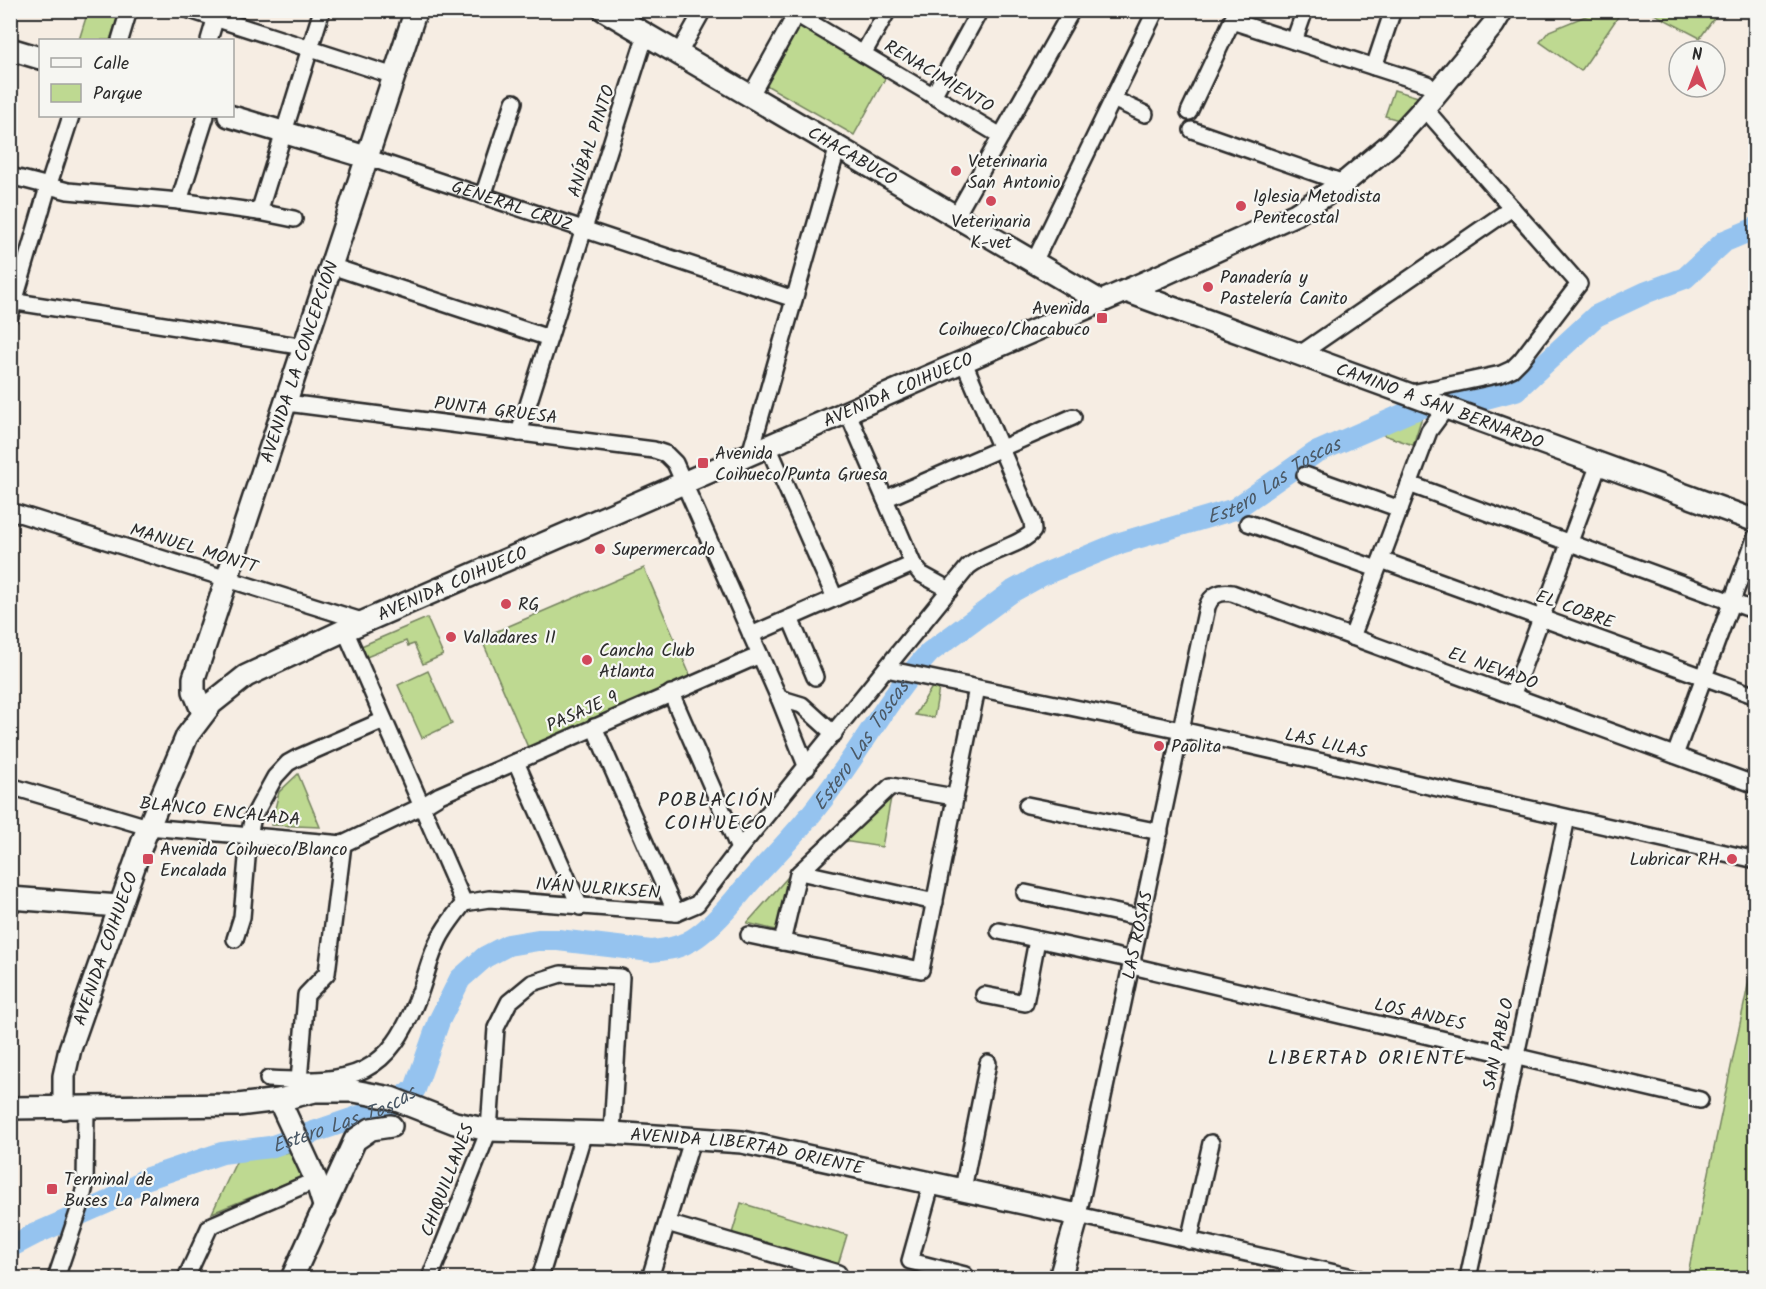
<svg xmlns="http://www.w3.org/2000/svg" width="1766" height="1289" font-family="Kalam,sans-serif">
  <rect width="100%" height="100%" fill="#f6ede3"/>
  <filter id="ink" filterUnits="userSpaceOnUse"><feTurbulence type="fractalNoise" baseFrequency=".0167" numOctaves="2"/><feDisplacementMap in="SourceGraphic" scale="12" xChannelSelector="R" yChannelSelector="G"/><feConvolveMatrix kernelMatrix="1 2 1 2 8 2 1 2 1" color-interpolation-filters="sRGB"/></filter>
  <g filter="url(#ink)">
    <path fill="#bed991" stroke="#74825e" stroke-width="1.5" d="M1600,10L1622,11L1581,71L1540,42L1549,31Z
      M88,11H120L110,40H79Z
      M1655,11V10L1719,11L1700,38L1654,14Z
      M802,22L888,73L854,135L766,85Z
      M1394,90L1418,97L1399,120L1385,116Z
      M1422,417L1413,445L1378,433Z
      M644,568L693,682L530,752L481,638Z
      M427,618L443,655L423,664L414,644L408,646L406,641L364,658L359,647Z
      M428,671L452,724L422,738L398,685Z
      M932,687L939,688L934,718L915,715Z
      M298,774L320,827L271,825L279,792Z
      M892,792L882,847L843,841Z
      M795,869L780,931L747,923Z
      M1751,971L1756,973L1755,1278H1687Z
      M297,1151L306,1175L212,1213L237,1160Z
      M741,1203L847,1235L837,1268L731,1237Z"/>
    <g fill="none" stroke-linecap="round" stroke-linejoin="round">
      <path stroke="#95c3ef" stroke-width="22" id="s1" d="M10,1247L35,1234L106,1203L145,1179L222,1153L270,1147L387,1107L415,1089L439,1021L460,979L485,957L508,945L538,940H558L651,951C662,950 675,949 686,943C707,934 734,901 749,883C773,857 798,832 819,804C858,755 887,698 930,652L1013,591L1042,575L1120,543L1235,509L1315,453L1411,411L1451,397L1483,399L1516,390L1596,316L1647,292L1685,278L1725,241L1756,228"/>
      <defs>
        <g id="street">
          <path d="M190,10L394,76"/>
          <path d="M1232,21L1427,84L1435,94"/>
          <path d="M120,40L129,10"/>
          <path d="M209,40L218,10"/>
          <path d="M1294,41L1305,10"/>
          <path d="M679,53L703,10"/>
          <path d="M863,54L888,10"/>
          <path d="M1374,67L1393,10"/>
          <path d="M751,95L796,14L1001,136L956,216"/>
          <path d="M933,96L980,10"/>
          <path d="M1113,99L1145,114"/>
          <path d="M1189,112L1237,10"/>
          <path d="M1192,130L1344,183"/>
          <path d="M1001,136L1072,10"/>
          <path id="s2" d="M366,157L794,299"/>
          <path d="M10,176L68,191L179,201L259,212L294,219"/>
          <path d="M483,196L514,102"/>
          <path d="M179,201L206,116"/>
          <path d="M259,212L322,10"/>
          <path d="M1034,262L1156,10"/>
          <path d="M331,266L549,338"/>
          <path d="M10,301L305,347"/>
          <path d="M10,316L48,187L71,116"/>
          <path d="M1300,354L1512,208"/>
          <path d="M1407,394L1501,374L1512,369L1521,360L1579,284L1424,108"/>
          <path d="M287,403L654,450L666,454L675,463L779,698L807,768"/>
          <path d="M847,411L913,564L921,574L950,590"/>
          <path d="M519,433L646,34"/>
          <path d="M768,446L835,598"/>
          <path d="M750,454L838,146"/>
          <path d="M1305,475L1400,509"/>
          <path d="M1409,484L1756,611"/>
          <path d="M885,499L1073,417"/>
          <path d="M10,511L365,622"/>
          <path d="M1248,523L1377,569"/>
          <path d="M1381,560L1756,696"/>
          <path d="M790,618L815,677"/>
          <path d="M345,630L464,903"/>
          <path d="M751,635L913,564"/>
          <path d="M1352,637L1429,431L1446,408"/>
          <path d="M886,669L1181,730L1756,860"/>
          <path d="M671,693L739,849"/>
          <path d="M1512,696L1599,464"/>
          <path d="M779,698L802,705L834,734"/>
          <path d="M594,727L676,913"/>
          <path d="M1675,755L1756,536"/>
          <path d="M516,762L580,907"/>
          <path d="M10,786L148,827L343,844L422,806L440,795L760,655"/>
          <path d="M1027,805L1160,832"/>
          <path d="M800,872L935,902"/>
          <path d="M1025,893L1142,918"/>
          <path d="M999,931L1133,960"/>
          <path d="M749,935L921,970L977,688"/>
          <path d="M235,939L242,917L249,835L253,817L275,777L288,763L297,758L384,720"/>
          <path d="M782,942L798,874L891,786L954,797"/>
          <path d="M1132,966L1700,1100"/>
          <path d="M984,995L1025,1003L1037,940"/>
          <path d="M268,1079C354,1084 389,1077 420,992C427,973 432,949 443,932C449,922 457,912 464,903L489,899L676,913L697,904L739,849L968,567C985,552 1023,545 1033,531L1032,521L963,360"/>
          <path d="M299,1081L306,995L327,973L343,844"/>
          <path d="M932,1182L910,1261L965,1275"/>
          <path d="M963,1189L988,1063"/>
          <path d="M667,1223L838,1273"/>
          <path d="M1189,1241L1211,1143"/>
          <path d="M56,1278L80,1207L85,1186L86,1108"/>
          <path d="M186,1278L210,1226L316,1180"/>
          <path d="M430,1278L489,1130L496,1028L509,1002L532,983L561,974L621,977L612,1133"/>
          <path d="M540,1278L584,1132"/>
          <path d="M650,1278L693,1137"/>
          <path id="s3" d="M1357,1278L1078,1215L1207,607C1211,595 1220,591 1232,593L1756,785"/>
          <path d="M1468,1278L1567,818"/>
        </g>
        <g id="secondary">
          <path id="s4" d="M604,10L1100,301"/>
          <path d="M10,49L40,58"/>
          <path d="M229,116L366,157"/>
          <path id="s5" d="M1126,291L1756,521"/>
          <path id="s6" d="M203,713L194,691V678L416,10"/>
          <path d="M10,898L119,906"/>
          <path d="M279,1100L316,1180L325,1209"/>
          <path id="s7" d="M10,1108L238,1105L279,1100L315,1091H354L391,1098L455,1123L489,1130L612,1133L742,1142L1078,1215L1060,1278"/>
          <path id="s8" d="M64,1108V1076L70,1049L144,838L187,736L212,703L246,676L345,630L1160,276L1296,214L1344,183L1393,142L1424,108L1493,25L1502,10"/>
          <path d="M292,1278L355,1140L371,1129L391,1126"/>
        </g>
      </defs>
      <use href="#street" stroke="#2b2b2b" stroke-width="20"/>
      <use href="#secondary" stroke="#2b2b2b" stroke-width="26"/>
      <use href="#street" stroke="#f6f6f2" stroke-width="15"/>
      <use href="#secondary" stroke="#f6f6f2" stroke-width="21"/>
    </g>
  </g>
  <g fill="#d1495b" stroke="#f6f6f2" stroke-width="2">
    <circle cx="956" cy="171" r="6"/>
    <circle cx="991" cy="201" r="6"/>
    <circle cx="1241" cy="206" r="6"/>
    <circle cx="1208" cy="287" r="6"/>
    <rect x="1096" y="312" width="12" height="12" rx="3"/>
    <rect x="697" y="457" width="12" height="12" rx="3"/>
    <circle cx="600" cy="549" r="6"/>
    <circle cx="506" cy="604" r="6"/>
    <circle cx="451" cy="637" r="6"/>
    <circle cx="587" cy="660" r="6"/>
    <circle cx="1159" cy="746" r="6"/>
    <rect x="142" y="853" width="12" height="12" rx="3"/>
    <circle cx="1732" cy="859" r="6"/>
    <rect x="46" y="1183" width="12" height="12" rx="3"/>
  </g>
  <g text-anchor="middle" stroke-width="4.5" stroke-linejoin="round" paint-order="stroke">
    <g font-size="18" fill="#2b2b2b" stroke="#f6f6f2">
      <text transform="translate(939 76) rotate(31)" y="6">RENACIMIENTO</text>
      <text transform="translate(591 141) rotate(-72)" y="6">ANÍBAL PINTO</text>
      <text dy="6" stroke="none"><textPath href="#s4" startOffset="288">CHACABUCO</textPath></text>
      <text dy="6" stroke="none"><textPath href="#s2" startOffset="154">GENERAL CRUZ</textPath></text>
      <text dy="6" stroke="none"><textPath href="#s6" startOffset="370">AVENIDA LA CONCEPCIÓN</textPath></text>
      <text dy="6" stroke="none"><textPath href="#s8" startOffset="1191">AVENIDA COIHUECO</textPath></text>
      <text dy="6" stroke="none"><textPath href="#s5" startOffset="334">CAMINO A SAN BERNARDO</textPath></text>
      <text transform="translate(496 410) rotate(7)" y="6">PUNTA GRUESA</text>
      <text transform="translate(194 548) rotate(17)" y="6">MANUEL MONTT</text>
      <text dy="6" stroke="none"><textPath href="#s8" startOffset="705">AVENIDA COIHUECO</textPath></text>
      <text transform="translate(1575 609) rotate(20)" y="6">EL COBRE</text>
      <text transform="translate(1493 668) rotate(20)" y="6">EL NEVADO</text>
      <text transform="translate(582 711) rotate(-24)" y="6">PASAJE 9</text>
      <text transform="translate(1326 743) rotate(13)" y="6">LAS LILAS</text>
      <text transform="translate(220 811) rotate(6)" y="6">BLANCO ENCALADA</text>
      <text transform="translate(598 888) rotate(4)" y="6">IVÁN ULRIKSEN</text>
      <text dy="6" stroke="none"><textPath href="#s3" startOffset="572">LAS ROSAS</textPath></text>
      <text dy="6" stroke="none"><textPath href="#s8" startOffset="166">AVENIDA COIHUECO</textPath></text>
      <text transform="translate(1420 1014) rotate(13)" y="6">LOS ANDES</text>
      <text transform="translate(1498 1044) rotate(-78)" y="6">SAN PABLO</text>
      <text dy="6" stroke="none"><textPath href="#s7" startOffset="746">AVENIDA LIBERTAD ORIENTE</textPath></text>
      <text transform="translate(447 1180) rotate(-69)" y="6">CHIQUILLANES</text>
    </g>
    <g font-size="18" fill="#2b2b2b" stroke="#f6f6f2" text-anchor="start">
      <text x="968" y="167">Veterinaria<tspan x="968" dy="21">San Antonio</tspan></text>
      <text x="1253" y="202">Iglesia Metodista<tspan x="1253" dy="21">Pentecostal</tspan></text>
      <text x="991" y="227" text-anchor="middle">Veterinaria<tspan x="991" dy="21">K-vet</tspan></text>
      <text x="1220" y="283">Panadería y<tspan x="1220" dy="21">Pastelería Canito</tspan></text>
      <text x="1090" y="314" text-anchor="end">Avenida<tspan x="1090" dy="21">Coihueco/Chacabuco</tspan></text>
      <text x="715" y="459">Avenida<tspan x="715" dy="21">Coihueco/Punta Gruesa</tspan></text>
      <text x="612" y="555">Supermercado</text>
      <text x="518" y="610">RG</text>
      <text x="463" y="643">Valladares II</text>
      <text x="599" y="656">Cancha Club<tspan x="599" dy="21">Atlanta</tspan></text>
      <text x="1171" y="752">Paolita</text>
      <text x="160" y="855">Avenida Coihueco/Blanco<tspan x="160" dy="21">Encalada</tspan></text>
      <text x="1720" y="865" text-anchor="end">Lubricar RH</text>
      <text x="64" y="1185">Terminal de<tspan x="64" dy="21">Buses La Palmera</tspan></text>
    </g>
    <g font-size="20" font-style="italic" fill="#4b5966" stroke="#f6f6f2">
      <text dy="7" stroke="none"><textPath href="#s1" startOffset="1566">Estero Las Toscas</textPath></text>
      <text dy="7" stroke="none"><textPath href="#s1" startOffset="1062">Estero Las Toscas</textPath></text>
      <text dy="7" stroke="none"><textPath href="#s1" startOffset="360">Estero Las Toscas</textPath></text>
    </g>
    <g font-size="20" letter-spacing="1.5" fill="#2b2b2b" stroke="#f6f6f2">
      <text x="716" y="806">POBLACIÓN<tspan x="716" dy="23">COIHUECO</tspan></text>
      <text x="1367" y="1064">LIBERTAD ORIENTE</text>
    </g>
  </g>
  <rect width="1766" height="1289" fill="none" stroke="#f6f6f2" stroke-width="36"/>
  <rect x="18" y="18" width="1730" height="1253" fill="none" stroke="#2b2b2b" stroke-width="2" filter="url(#ink)"/>
  <rect x="39" y="39" width="195" height="78" fill="#f6f6f2" stroke="#a5a5a2" stroke-width="1.5"/>
  <rect x="51" y="58" width="30" height="9" fill="#f6f6f2" stroke="#a5a5a2" stroke-width="1.5"/>
  <text x="93" y="69" font-size="18" fill="#2b2b2b">Calle</text>
  <rect x="51" y="84" width="30" height="18" fill="#bed991" stroke="#a5a5a2" stroke-width="1.5"/>
  <text x="93" y="99" font-size="18" fill="#2b2b2b">Parque</text>
  <g transform="translate(1697 69)"><circle r="28" fill="#f6f6f2" stroke="#a5a5a2" stroke-width="1.5"/>
  <path d="M0-4.5L10 22L0 15L-10 22Z" fill="#d1495b"/>
  <text y="-9" font-size="16" font-weight="bold" text-anchor="middle" fill="#2b2b2b">N</text>
  </g>
</svg>
